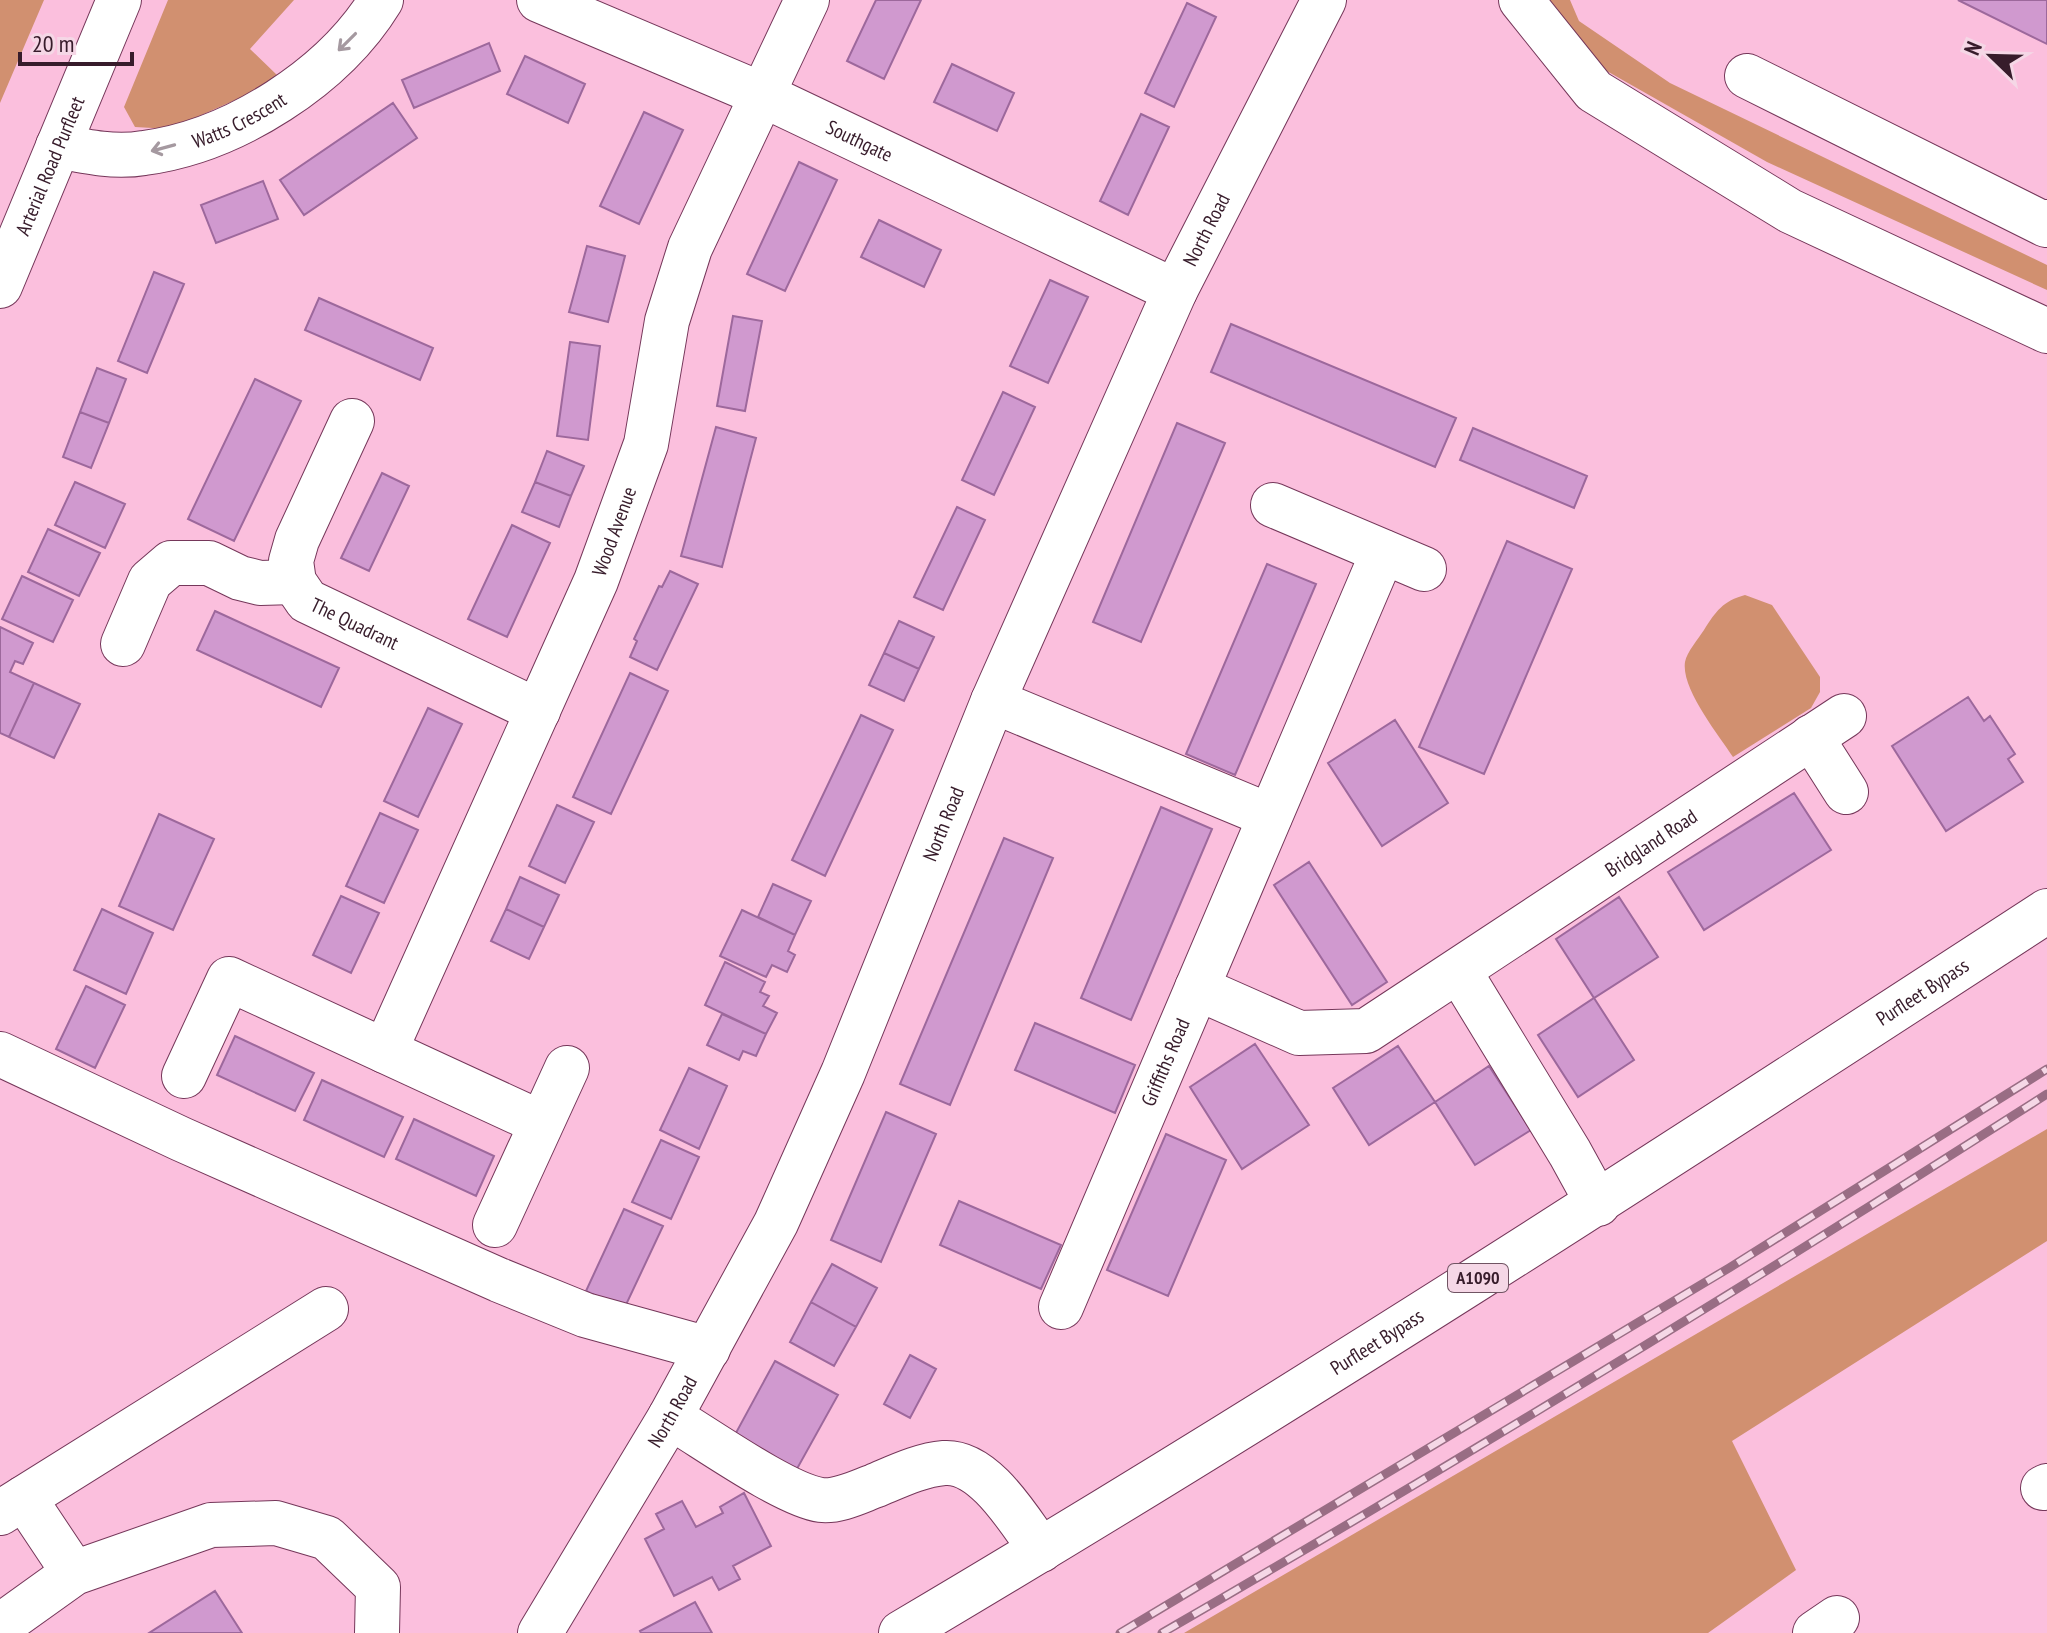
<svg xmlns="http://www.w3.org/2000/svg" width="2047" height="1633" font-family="'PT Sans Narrow',sans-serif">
  <rect width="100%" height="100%" fill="#fbbfdd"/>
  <path fill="#d19070" d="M0,0H44L0,103Z
    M168,0H294L250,49L277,75L251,93L170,129L135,127L124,107Z
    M1538,0H1570L1579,21L1670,83L2047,265V290L1767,162L1568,49Z
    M1745,595L1772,605L1820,677V692L1811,708L1733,757C1719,735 1681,689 1685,662C1687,652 1698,639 1704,630C1716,611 1723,601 1745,595Z
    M2047,1129V1241L1732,1441L1796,1570L1708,1633H1184Z"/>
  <path fill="#d099cf" stroke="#9d689c" stroke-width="2" d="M876,0H921L884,79L847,61Z
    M1958,0H2047V44Z
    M1187,3L1216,17L1174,107L1145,93Z
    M489,43L500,71L414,108L402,80Z
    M525,56L585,84L568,123L507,94Z
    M952,64L1014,93L997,131L934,102Z
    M393,103L417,138L304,215L280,180Z
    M644,112L683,130L639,224L600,206Z
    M1141,114L1169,127L1128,215L1100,201Z
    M799,162L837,180L785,291L747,274Z
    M263,181L278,219L216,243L201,205Z
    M879,220L941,250L924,287L861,257Z
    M587,246L625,256L608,322L569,312Z
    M154,272L184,284L147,373L118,361Z
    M1050,280L1088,297L1048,383L1010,366Z
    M319,298L433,348L420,380L305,330Z
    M733,316L762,321L745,411L717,406Z
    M1231,324L1456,418L1435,467L1211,372Z
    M570,342L600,346L588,440L557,436Z
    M97,368L126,379L109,423L80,412Z
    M255,379L301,401L234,541L188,519Z
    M1003,392L1035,407L994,495L962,480Z
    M80,412L109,423L91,468L63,457Z
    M1177,423L1225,443L1141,642L1093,622Z
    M716,427L756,438L722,567L681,556Z
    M1473,428L1587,476L1574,508L1460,460Z
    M547,451L584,466L571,496L535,482Z
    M382,473L409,486L369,571L341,558Z
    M75,482L125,504L105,548L55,525Z
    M535,482L571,496L559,527L522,512Z
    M957,507L985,520L943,610L914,597Z
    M512,525L550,543L507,637L468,619Z
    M48,529L100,553L79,596L28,572Z
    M1507,541L1572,569L1484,774L1419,747Z
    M1267,564L1316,584L1235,775L1186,754Z
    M670,571L698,584L657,670L630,657L637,641L634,639L659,586L662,587Z
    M22,576L73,600L53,642L2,619Z
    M215,611L339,668L321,707L197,650Z
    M899,621L934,637L919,669L884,653Z
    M0,627L33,643L23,664L15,661L10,672L34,683L9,737L0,733Z
    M884,653L919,669L904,701L869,685Z
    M630,673L668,691L611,814L573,797Z
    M34,683L80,704L54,758L9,737Z
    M1968,697L1984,721L1990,716L2015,754L2008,759L2023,782L1946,831L1892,746Z
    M428,708L462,724L418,817L384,801Z
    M861,715L893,730L825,876L792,860Z
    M1395,720L1448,803L1382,846L1328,763Z
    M1794,793L1831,850L1704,930L1668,872Z
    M557,805L594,822L565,883L529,866Z
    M1161,807L1212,829L1131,1020L1081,998Z
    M380,813L418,830L384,903L346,886Z
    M159,814L214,839L173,930L119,906Z
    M1004,838L1053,858L950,1105L900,1084Z
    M1309,862L1387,982L1352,1005L1274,885Z
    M520,877L559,895L544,927L506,909Z
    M773,884L811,901L795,935L758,917Z
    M341,896L379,913L351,973L313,955Z
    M1619,897L1658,957L1594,998L1556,939Z
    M102,909L153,933L126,994L74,970Z
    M506,909L544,927L529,959L491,941Z
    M742,910L795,935L788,951L795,955L787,972L772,965L766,977L720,956Z
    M725,962L765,982L760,992L769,996L763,1006L777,1013L766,1034L705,1005Z
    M86,986L125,1005L95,1068L56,1049Z
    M1594,998L1634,1060L1578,1097L1538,1035Z
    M722,1014L766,1034L756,1056L743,1051L739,1060L707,1045Z
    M1035,1023L1135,1065L1115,1113L1015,1070Z
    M235,1036L314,1073L295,1111L217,1075Z
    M1255,1044L1309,1125L1242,1169L1190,1087Z
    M1398,1046L1435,1102L1369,1145L1333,1088Z
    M1489,1066L1531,1130L1475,1165L1435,1102Z
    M689,1068L727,1086L699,1149L660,1130Z
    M322,1080L403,1117L384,1157L304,1120Z
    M886,1112L936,1134L881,1262L831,1240Z
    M414,1119L494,1156L476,1196L396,1159Z
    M1166,1134L1226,1160L1168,1296L1107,1270Z
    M661,1140L699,1157L671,1219L632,1202Z
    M959,1201L1061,1245L1041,1289L940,1245Z
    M624,1209L663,1226L624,1309L586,1291Z
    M832,1264L877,1288L856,1327L811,1302Z
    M811,1302L856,1327L834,1366L790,1342Z
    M910,1355L936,1369L910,1418L884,1404Z
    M775,1361L838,1395L793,1476L731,1442Z
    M744,1493L771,1546L733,1566L740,1579L719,1590L712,1577L674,1596L645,1539L664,1529L656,1514L682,1501L696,1527L723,1513L720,1507Z
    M215,1591L242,1633H149Z
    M695,1602L712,1633H641L640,1631Z"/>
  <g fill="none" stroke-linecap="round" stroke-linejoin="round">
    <defs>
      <g id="minor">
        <path id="s1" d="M539,0L763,95L1175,291"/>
        <path d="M1521,0L1594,91L1790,211L2047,331"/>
        <path d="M1747,76L2046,225L2047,222"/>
        <path id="s2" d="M58,146C87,152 115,158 144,153C234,141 334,77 381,0"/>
        <path id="s3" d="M352,421L297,540L291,561L294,582L307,601L538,711"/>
        <path d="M1273,505L1424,569"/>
        <path d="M123,644L150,581L171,563H209L240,578L260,583L294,582"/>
        <path d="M993,701L1270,816"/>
        <path d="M1811,737L1846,792"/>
        <path d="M1459,971L1570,1153L1598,1204"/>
        <path id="s4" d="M1197,988L1299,1033L1366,1031L1844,716"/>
        <path id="s5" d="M385,1051L596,581L646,444L667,321L690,248L807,0"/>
        <path d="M0,1054L181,1139L499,1280L585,1315L708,1349"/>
        <path d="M184,1076L229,979L541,1123"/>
        <path d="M495,1225L567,1068"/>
        <path id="s6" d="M1061,1307L1383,552"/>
        <path d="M670,1417C704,1437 785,1495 821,1500C838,1502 858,1492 874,1486C896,1477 920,1465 944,1463C985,1460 1020,1522 1041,1550"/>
        <path d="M2043,1488L2047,1486"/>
        <path d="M24,1498L74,1573"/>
        <path d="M0,1513L326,1309"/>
        <path d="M0,1626L74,1573L211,1525L276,1523L327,1538L378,1587L377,1633"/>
        <path id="s7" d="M540,1633L670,1417L776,1223L843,1073L993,701L1175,291L1324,0"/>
        <path d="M1815,1633L1837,1618"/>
      </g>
      <g id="major">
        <path id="s8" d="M0,286L119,0"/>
        <path id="s9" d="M901,1633C1290,1403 1669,1157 2047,911"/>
      </g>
    </defs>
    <use href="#minor" stroke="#75375a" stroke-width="46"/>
    <use href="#major" stroke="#75375a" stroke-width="46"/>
    <use href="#minor" stroke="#fff" stroke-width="44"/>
    <use href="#major" stroke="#fff" stroke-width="44"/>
    <defs>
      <path id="rail" d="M1120,1633L1729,1268L2047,1069
        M1162,1633C1461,1460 1756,1280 2047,1094"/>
    </defs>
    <use href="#rail" stroke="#996d84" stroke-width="9"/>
    <use href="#rail" stroke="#f5d7e6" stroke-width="6" stroke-dasharray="18" stroke-linecap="butt"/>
  </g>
  <defs><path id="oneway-shaft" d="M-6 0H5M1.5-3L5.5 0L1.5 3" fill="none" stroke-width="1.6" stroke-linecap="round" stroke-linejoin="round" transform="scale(2)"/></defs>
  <g stroke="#a599a0">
    <use href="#oneway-shaft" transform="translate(347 42) rotate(135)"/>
    <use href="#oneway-shaft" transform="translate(163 148) rotate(165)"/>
  </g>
  <g text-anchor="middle" stroke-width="7" stroke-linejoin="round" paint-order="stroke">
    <rect fill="#f5d7e6" stroke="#705463" stroke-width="2" x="1448" y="1264" width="60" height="28" rx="6"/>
    <g font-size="18" font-weight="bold" fill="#371c2b">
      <text x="1478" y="1284">A1090</text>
    </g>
    <g font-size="20" fill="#371c2b" stroke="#f5d7e6">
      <text dy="7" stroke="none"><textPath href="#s2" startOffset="188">Watts Crescent</textPath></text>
      <text dy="7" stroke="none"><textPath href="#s1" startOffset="350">Southgate</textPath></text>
      <text dy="7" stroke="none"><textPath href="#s8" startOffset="130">Arterial Road Purfleet</textPath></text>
      <text dy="7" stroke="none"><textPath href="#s7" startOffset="1556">North Road</textPath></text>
      <text dy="7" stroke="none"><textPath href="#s5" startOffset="568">Wood Avenue</textPath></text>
      <text dy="7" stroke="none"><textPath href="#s3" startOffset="250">The Quadrant</textPath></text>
      <text dy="7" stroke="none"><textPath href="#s7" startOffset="906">North Road</textPath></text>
      <text dy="7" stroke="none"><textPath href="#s4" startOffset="520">Bridgland Road</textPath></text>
      <text dy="7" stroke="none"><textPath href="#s9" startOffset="1206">Purfleet Bypass</textPath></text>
      <text dy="7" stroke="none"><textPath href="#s6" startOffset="266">Griffiths Road</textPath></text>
      <text dy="7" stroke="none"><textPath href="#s9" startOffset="558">Purfleet Bypass</textPath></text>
      <text dy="7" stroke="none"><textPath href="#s7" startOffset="258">North Road</textPath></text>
    </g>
  </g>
  <g transform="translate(1991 56) rotate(293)" stroke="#f5d7e6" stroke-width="6" paint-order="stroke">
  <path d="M0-6L14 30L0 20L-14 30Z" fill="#371c2b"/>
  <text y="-12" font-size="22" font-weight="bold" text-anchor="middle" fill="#371c2b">N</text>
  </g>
  <path d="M20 52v12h112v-12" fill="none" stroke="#371c2b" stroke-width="4"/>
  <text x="32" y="52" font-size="24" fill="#371c2b" stroke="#f5d7e6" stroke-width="6" paint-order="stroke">20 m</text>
</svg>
